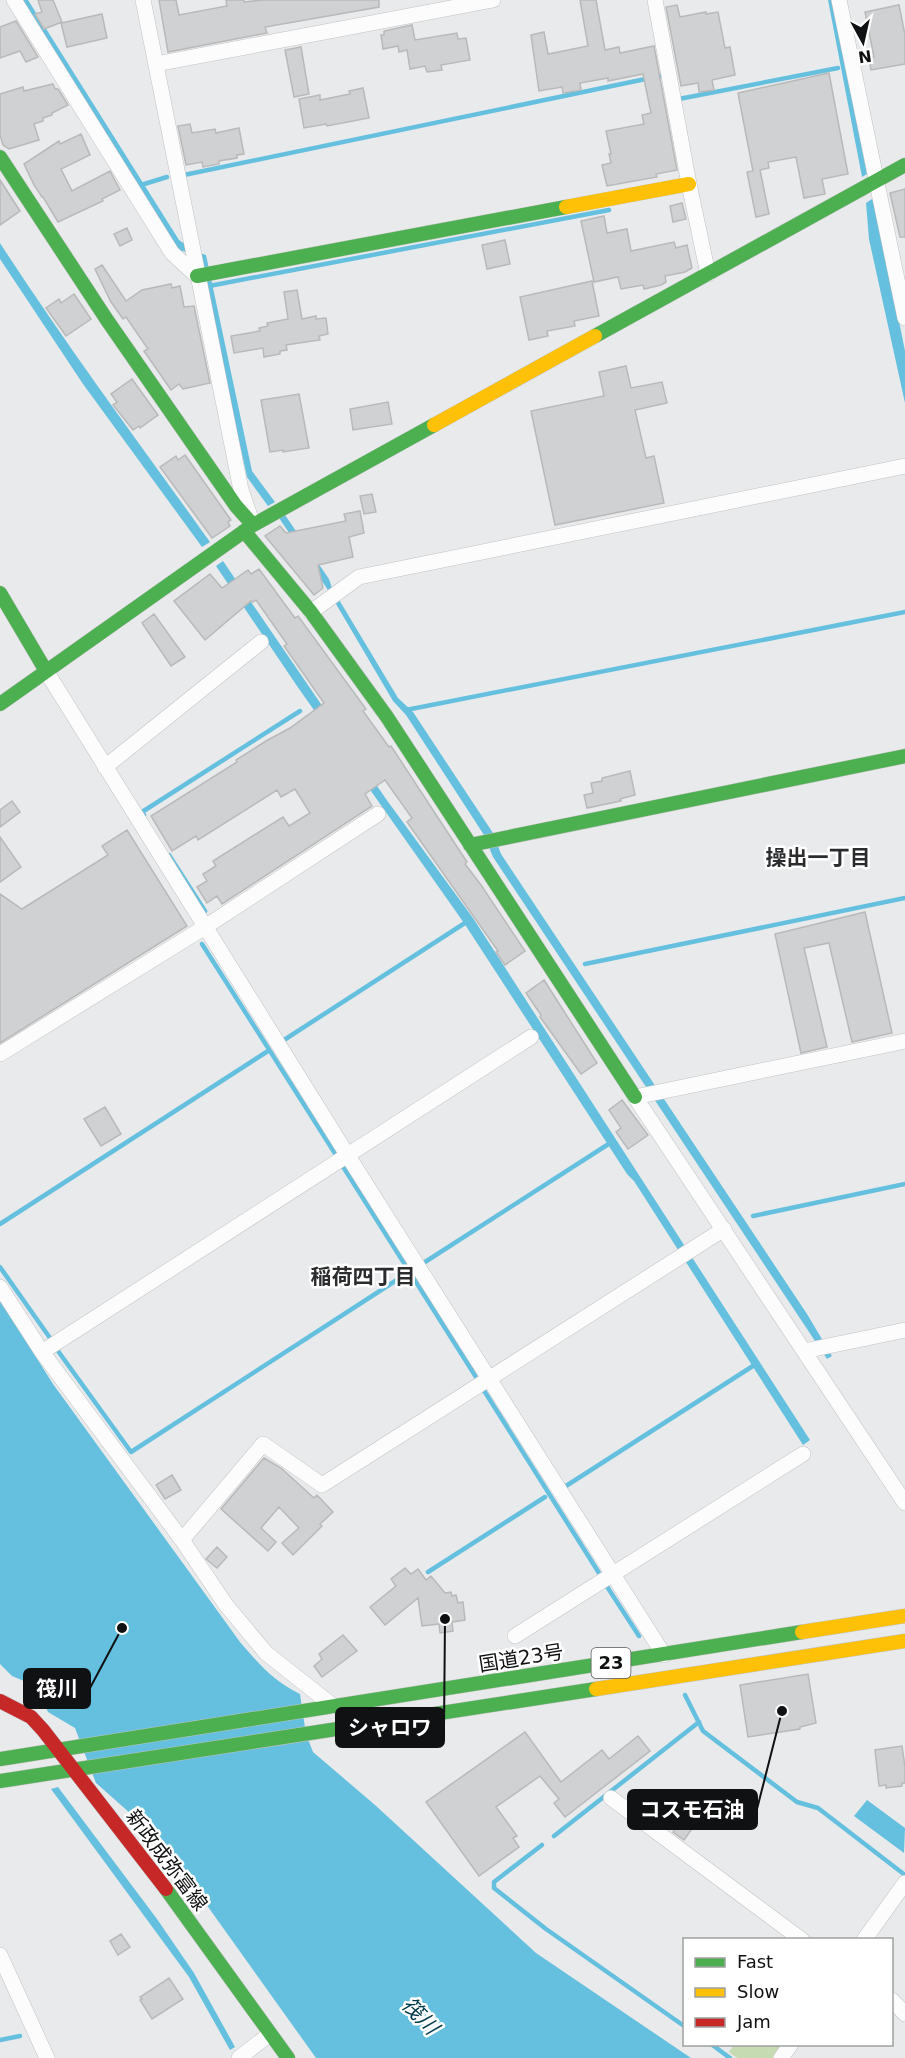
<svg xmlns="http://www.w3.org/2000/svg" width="905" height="2058" font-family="'DejaVu Sans','Noto Sans JP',sans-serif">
  <rect width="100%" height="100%" fill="#e9eaeb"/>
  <path fill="#c6dbb2" d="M734,2045H784L774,2058H737L729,2052Z"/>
  <path fill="#64c0de" d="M18,0H28L179,240L197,252L206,255L252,471L275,502L268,506L247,477L200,264L186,252L179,250Z
    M828,0H833L867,174L862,177Z
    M872,199L875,202L905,351V403L869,239L866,203Z
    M0,243C66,345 139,443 210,542L202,547L83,384L0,259Z
    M285,515L329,579L332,588L398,698L413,712L493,833L501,854L807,1314L832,1356L827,1359L493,857L484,835L406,715L393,701L326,587L279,518Z
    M223,561L386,799L473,918L810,1440L803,1445L634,1181L627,1174L464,923L297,686L216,566Z
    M0,1300L53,1384L240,1642C260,1665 272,1680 300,1694L306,1734L313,1752L375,1805L536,1953L691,2058H316L146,1820L131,1814L96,1783L75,1728L48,1712L40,1697L24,1681L12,1676L0,1664Z
    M58,1787L157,1919L194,1973L235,2047L230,2050L189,1977L51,1789Z
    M867,1800L905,1828L904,1853L854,1816Z"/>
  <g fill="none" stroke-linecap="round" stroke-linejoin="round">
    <path stroke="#64c0de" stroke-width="4.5" d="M679,99L838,68
      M184,175L660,76
      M141,185L167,177
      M209,286L609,210
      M406,710L905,612
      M144,815L142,812L300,711
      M169,855L205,911
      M202,944L336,1155
      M585,964L905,898
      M284,1040L468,921
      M342,1165L476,1377
      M753,1216L905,1184
      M0,1224L268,1051
      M425,1262L607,1145
      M0,1267L50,1338
      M58,1351L131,1452L406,1274
      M483,1389L599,1573
      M566,1486L756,1364
      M428,1572L545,1497
      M606,1585L639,1636
      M685,1695L703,1731L797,1802L818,1808L905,1875
      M554,1836L699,1722
      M542,1845L494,1882V1888L546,1929L684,2026
      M0,2040L20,2036
      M711,2044L730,2058"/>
  </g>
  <path fill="#d0d1d2" stroke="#b9b9ba" stroke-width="1.5" d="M38,0H53L62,22L44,29L35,14L42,12Z
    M159,0H176L179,15L227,6L226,0H244V2L262,0H379V7L265,27L267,33L168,52Z
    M580,0H596L605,50L619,47L620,53L654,46L677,170L656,174L657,177L607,186L602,165L611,163L609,154H611L606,131L644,124L642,115L651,113L643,74L608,81V78L580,83L581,90L563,93L562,87L539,91L531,35L544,32L548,54L588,46Z
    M677,5L680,17L706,12V14L718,12L725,48L730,47L735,75L712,80L714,90L699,92L698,83L681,86L666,7Z
    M899,5L905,35V64L871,70L869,58L874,57L865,12Z
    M102,14L107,38L67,47L61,23Z
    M16,21L38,57L26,62L20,51L0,58V27Z
    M412,25L415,40L457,33L458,39L466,38L470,60L441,65L442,70L427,72L425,66L410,69L407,50L399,52L398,46L383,49L381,35H384V31Z
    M301,47L309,94L294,97L285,50Z
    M829,73L848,174L822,179L825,194L804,198L796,157L768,162L769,168L760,170L769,214L756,217L747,172L753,171L738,93Z
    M53,84L55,89H58L68,105L52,113V115L43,118V121L34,124L39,140L9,149L3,145L0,135V94L23,87L24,91Z
    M363,88L369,118L327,126L326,124L304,128L299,99L320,95V100L350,94L349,91Z
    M190,124L192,133L215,129L216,133L239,128L244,154L237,155V158L219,161V164L203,167L202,162L186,165L178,126Z
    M81,134L90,155L61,169L72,191L110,171L120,190L102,199L103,201L58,222L43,197H42L34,185L24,164L59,141L60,144Z
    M0,180L20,211L0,225Z
    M905,189V237H900L890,193Z
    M682,203L686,219L673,222L670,206Z
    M604,216L607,233L627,229L631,251L674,242L676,248L687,245L692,268L685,272L665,276L666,282L661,285L644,289L643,285L621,289L618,277L594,282L581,221Z
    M127,228L132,240L120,246L114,234Z
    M505,240L510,264L487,269L482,245Z
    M102,265L126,301L142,290L171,284L172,288L180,286L184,307L194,306L210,383L183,389L179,384L171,390L144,351L148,349L126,317L123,319L111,302L95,269Z
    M592,281L599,316L574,321L575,326L547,331L548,336L529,340L520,297Z
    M297,290L302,319L316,316V319L326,318L328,334L319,336L320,340L286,345L287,350L280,351V354L264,357L263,348L234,353L231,336L260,331L259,328L268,326L267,323L288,319L284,292Z
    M74,294L91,319L66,336L46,308L59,299L61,303Z
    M626,366L631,388L662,382L667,403L635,410L646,458L654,456L664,503L555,525L531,411L604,396L599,372Z
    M132,379L158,415L140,428L139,426L133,430L113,405L117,402L111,394Z
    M299,394L309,448L283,452V450L270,452L261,400Z
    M388,402L392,424L353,430L350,409Z
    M185,455L231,520L228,522L230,526L212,538L160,467L176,456L178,460Z
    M372,494L376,512L364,514L360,496Z
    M360,511L364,533L349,537L353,557L318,565L323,588L314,595L265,536L280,526L286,533L346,521L344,514Z
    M259,569L295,618L298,616L366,709L363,711L389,747L391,746L467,862L465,864L481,885L525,951L505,965L496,952L498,951L407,822L412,818L385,780L365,794L372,806L222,904L217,896L207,903L197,887L207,881L203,874L216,866L213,861L283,817L289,826L310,813L295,789L281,797L277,790L198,840L196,836L172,851L151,816L237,762L236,760L266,741L290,728L324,703L284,646L287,644L256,600L253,602L251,601L205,640L174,601L210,574L222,588L248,570L251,574Z
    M154,614L185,657L171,666L142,623Z
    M630,771L635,795L620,799L621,801L587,808L584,795L593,793L591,783L602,781V778Z
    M12,801L20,812L0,827V810Z
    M127,830L187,926L0,1043V894L22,909L108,855L102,846Z
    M0,837L21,867L0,882Z
    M865,912L892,1033L852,1042L829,943L804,948L827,1047L801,1053L775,934Z
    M544,980L597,1063L581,1074L540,1017L541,1015L526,993Z
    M622,1100L648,1135L628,1149L616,1132L621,1128L609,1110Z
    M105,1107L121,1134L101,1146L84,1119Z
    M264,1458L281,1468L314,1498L317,1495L333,1512L320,1524L322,1526L293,1555L282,1543L299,1528L279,1507L261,1528L276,1542L268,1551L221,1509Z
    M172,1475L181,1490L165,1499L156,1485Z
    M217,1547L227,1557L217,1568L206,1559Z
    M405,1568L411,1574L418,1569L426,1580L431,1576L445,1593L451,1592L452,1596L456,1595L458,1603L463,1602L465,1620L452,1622L453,1631L440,1633L439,1624L422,1626L418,1598L385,1625L370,1607L396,1586L391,1579Z
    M343,1635L357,1651L322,1677L314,1666L322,1659L319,1654Z
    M808,1674L816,1723L800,1727V1729L748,1737L740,1685Z
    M525,1732L561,1782L602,1750L609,1759L638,1736L650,1751L565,1817L554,1803L559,1799L540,1776L496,1807L517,1836L513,1838L519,1847L479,1876L426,1802Z
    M902,1746L905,1767V1783H902V1786L886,1788V1785L879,1786L875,1750Z
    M683,1818L694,1826L684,1840L673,1832Z
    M121,1934L130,1947L118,1955L110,1941Z
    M169,1978L183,1999L152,2019L140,2000L142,1999L140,1997Z"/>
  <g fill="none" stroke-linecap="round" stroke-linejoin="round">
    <defs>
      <path id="street" d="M14,0L172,253L197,276
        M143,0L241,490L251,519
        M655,0L689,184L708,274
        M839,0L905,318
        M156,64L493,0
        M311,612L359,577L905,466
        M46,671L348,1156L664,1655
        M105,767L261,642
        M905,1041L635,1097L905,1503
        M0,1054L205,927L378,814
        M0,1287L42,1352L182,1540L226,1605L266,1653L333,1706
        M804,1351L905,1330
        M42,1352L531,1037
        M182,1540L263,1444L322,1485L724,1229
        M515,1636L803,1454
        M611,1798L802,1940
        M864,1940L905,1883
        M0,1955L47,2058
        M892,2000L905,2014
        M239,2058L270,2034
        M781,2058L791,2044"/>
      <path id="fast" d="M0,157L107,320L236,506L253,525
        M197,276L566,207
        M595,336L905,165
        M244,531L311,612L387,717L635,1097
        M0,593L46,671
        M0,704L253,525L434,425
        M470,845L905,756
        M0,1759L802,1632
        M0,1781L596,1689
        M166,1889L288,2058"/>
      <path id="slow" d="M566,207L689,184
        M434,425L595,336
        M802,1632L905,1616
        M596,1689L905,1641"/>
      <path id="jam" d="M0,1701L31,1717L43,1730L166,1889"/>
    </defs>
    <use href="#street" stroke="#c1c2c3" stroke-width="16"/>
    <use href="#fast" stroke="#c1c2c3" stroke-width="15"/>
    <use href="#slow" stroke="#c1c2c3" stroke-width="15"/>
    <use href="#jam" stroke="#c1c2c3" stroke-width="15"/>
    <use href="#street" stroke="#fcfcfc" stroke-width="15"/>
    <use href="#fast" stroke="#4caf50" stroke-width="14"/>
    <use href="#slow" stroke="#ffc107" stroke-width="14"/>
    <use href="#jam" stroke="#c62828" stroke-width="14"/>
  </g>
  <g text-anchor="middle" stroke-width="5" stroke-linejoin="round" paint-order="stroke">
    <rect fill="#fff" stroke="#585859" stroke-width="1.5" x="591.5" y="1648" width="39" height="30" rx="4.5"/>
    <g font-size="18" font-weight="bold" fill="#101112">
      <text x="611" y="1669">23</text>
    </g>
    <g font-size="20" fill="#101112" stroke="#fff">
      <text transform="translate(521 1658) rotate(-9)" y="7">国道23号</text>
      <text transform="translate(167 1860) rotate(53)" y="7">新政成弥富線</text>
    </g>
    <g font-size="21" font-weight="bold" fill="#2b2c2e" stroke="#fff">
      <text x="818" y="865">操出一丁目</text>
      <text x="363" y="1284">稲荷四丁目</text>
    </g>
    <g font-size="21" font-style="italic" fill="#013b4c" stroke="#fff">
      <text transform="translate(420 2016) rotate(46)" y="7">筏川</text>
    </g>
  </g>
  <path fill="none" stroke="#101112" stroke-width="2" d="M122 1628L90 1688M445 1619L444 1727M782 1711L757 1809"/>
  <g fill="#101112" stroke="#fff" stroke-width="2">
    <circle cx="122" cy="1628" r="6"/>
    <circle cx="445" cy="1619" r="6"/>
    <circle cx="782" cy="1711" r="6"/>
  </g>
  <g fill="#101112" stroke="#101112" stroke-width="2">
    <rect x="24" y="1669" width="66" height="39" rx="6"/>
    <rect x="336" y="1708" width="108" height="39" rx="6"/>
    <rect x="628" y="1790" width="129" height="39" rx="6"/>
  </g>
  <g font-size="21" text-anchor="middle" font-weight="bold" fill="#fff">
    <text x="57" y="1696">筏川</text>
    <text x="390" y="1735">シャロワ</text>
    <text x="692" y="1817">コスモ石油</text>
  </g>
  <rect x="683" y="1938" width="210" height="108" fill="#ffffff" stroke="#9fa0a0" stroke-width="1.5"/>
  <rect x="695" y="1958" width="30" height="9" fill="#4caf50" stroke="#9fa0a0" stroke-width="1.5"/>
  <text x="737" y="1968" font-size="18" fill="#101112">Fast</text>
  <rect x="695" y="1988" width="30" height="9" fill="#ffc107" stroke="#9fa0a0" stroke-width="1.5"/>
  <text x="737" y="1998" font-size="18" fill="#101112">Slow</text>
  <rect x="695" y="2018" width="30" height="9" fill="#c62828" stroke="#9fa0a0" stroke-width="1.5"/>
  <text x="737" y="2028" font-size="18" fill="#101112">Jam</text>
  <g transform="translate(863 42) rotate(172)" stroke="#ffffff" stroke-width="4.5" paint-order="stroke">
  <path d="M0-4.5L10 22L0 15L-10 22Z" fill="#101112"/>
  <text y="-9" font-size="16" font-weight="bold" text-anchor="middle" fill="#101112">N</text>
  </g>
</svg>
